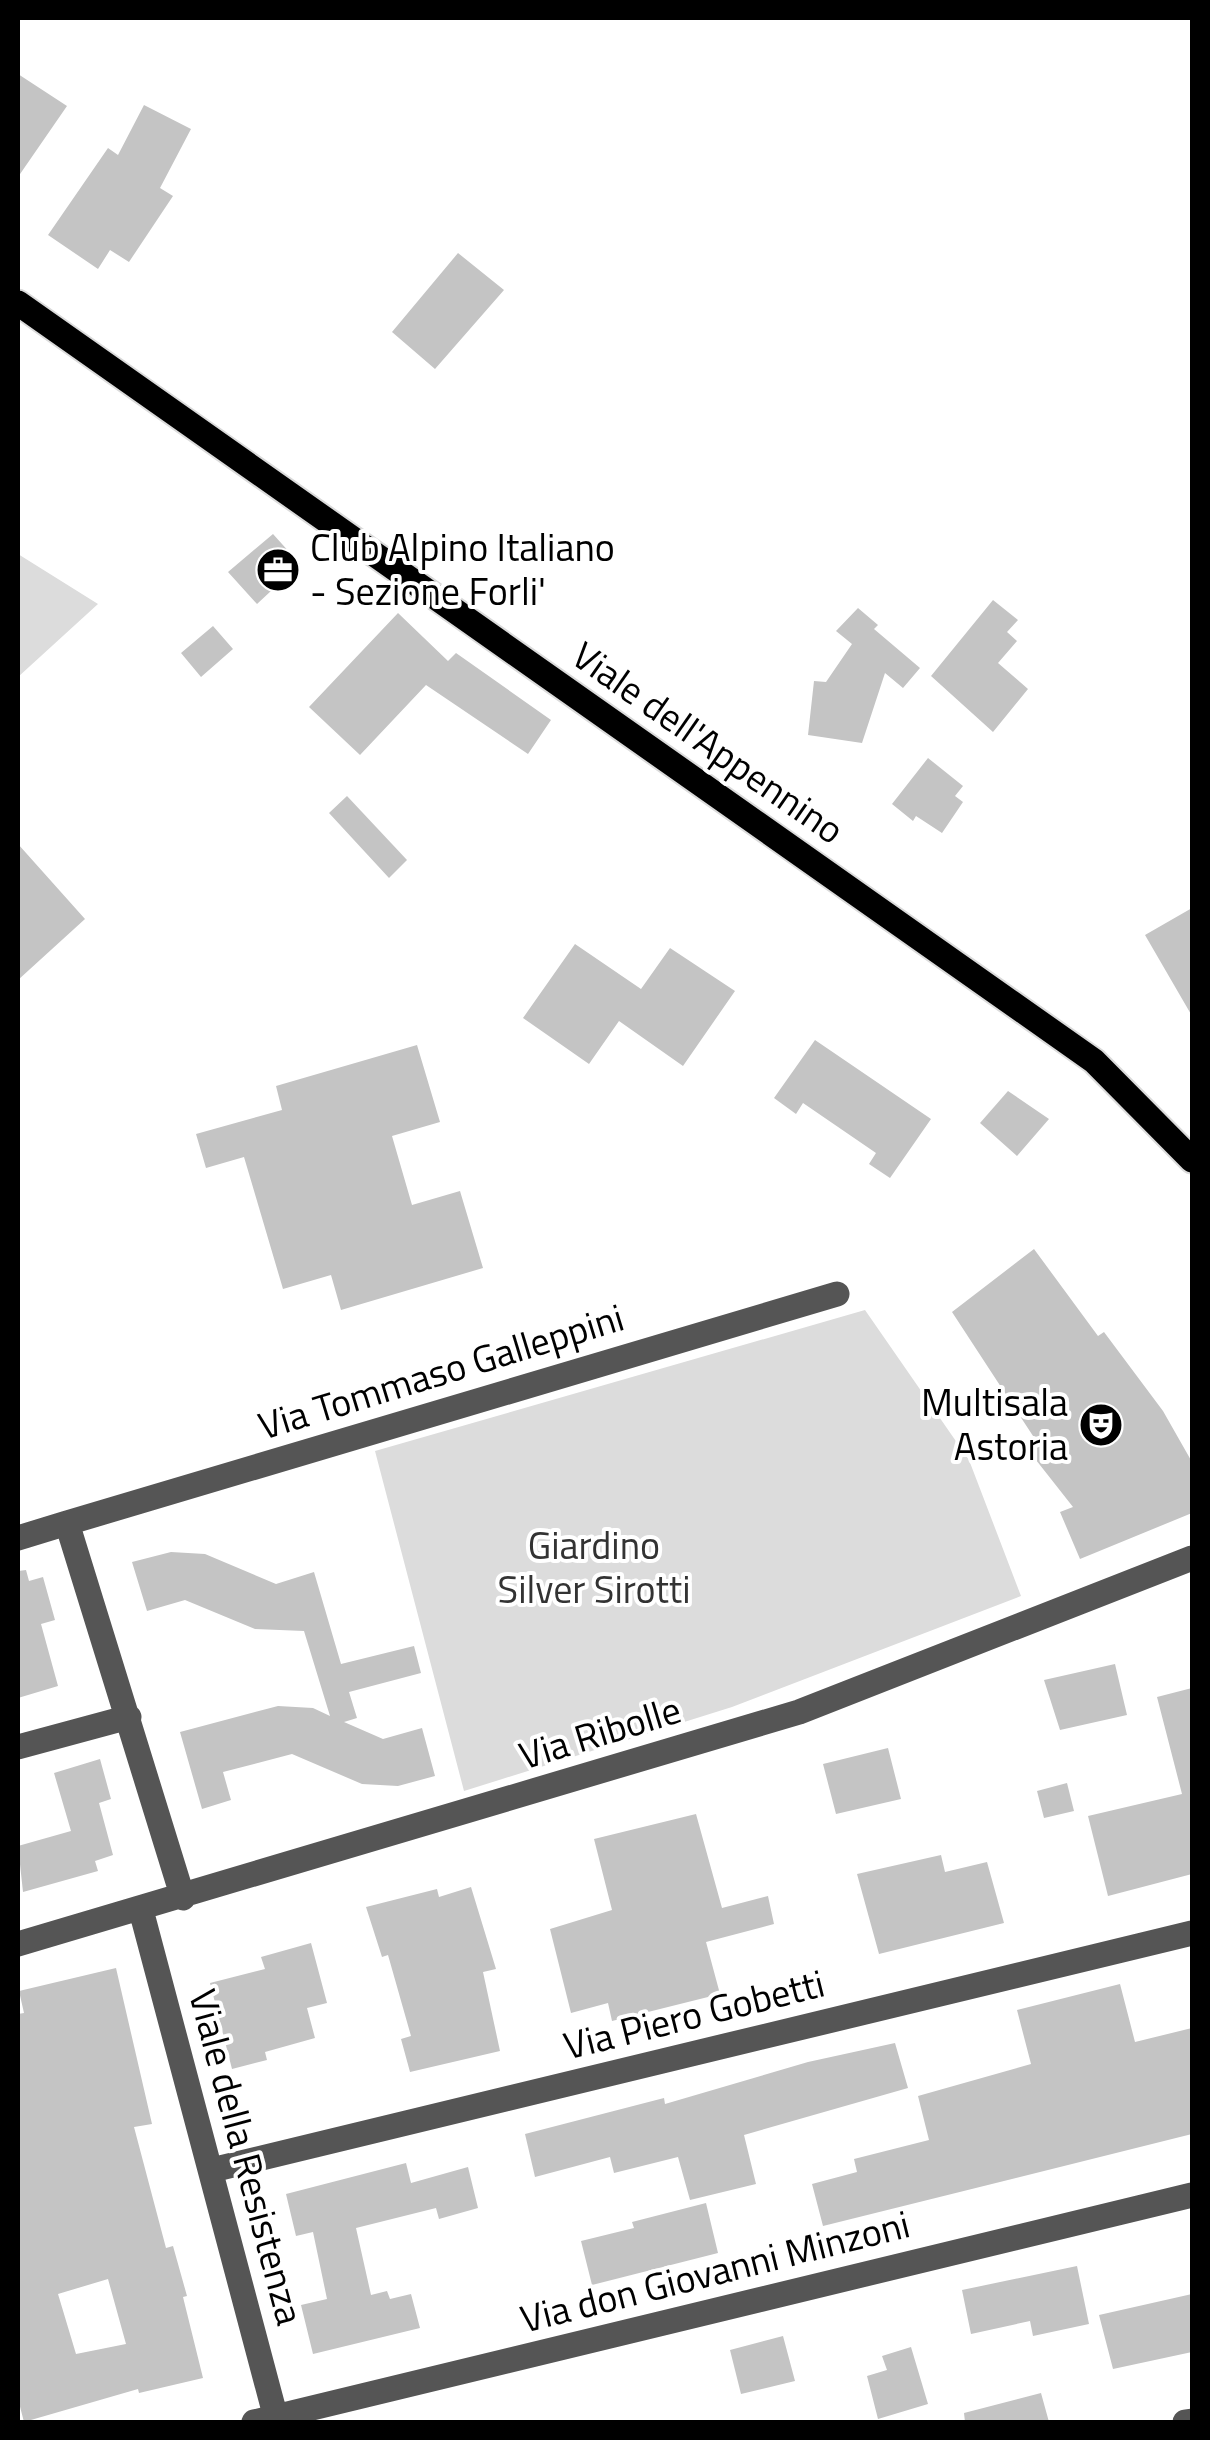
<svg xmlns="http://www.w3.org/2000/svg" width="1210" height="2440" font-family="'Titillium Web',sans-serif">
  <rect width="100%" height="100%" fill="#fff"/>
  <path fill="#dcdcdc" d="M18,554L98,604L18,677Z
    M865,1310L969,1460L1021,1596L732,1707L464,1791L375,1451Z"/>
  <path fill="#c4c4c4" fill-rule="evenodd" d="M18,74L67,106L18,177Z
    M144,105L191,129L160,188L173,196L129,262L110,250L98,269L48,235L108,148L118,155Z
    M458,253L504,290L435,369L392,332Z
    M273,534L300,564L257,604L228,572Z
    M993,600L1018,620L1007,632L1017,641L998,663L1028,689L993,732L931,676Z
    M858,608L878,625L874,629L920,668L903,688L885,673L862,743L808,735L814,681L826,682L852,644L836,631Z
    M398,613L448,661L456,653L551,720L528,754L426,685L360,755L309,707Z
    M213,626L233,649L201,677L181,653Z
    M928,758L963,786L955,796L963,802L942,833L916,816L913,821L892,804Z
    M347,796L407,860L389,878L329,813Z
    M18,844L85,919L18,980Z
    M1192,908V1016L1145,935Z
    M575,944L641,989L670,948L735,991L683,1066L619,1021L589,1064L523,1018Z
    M815,1040L931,1119L890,1178L869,1164L876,1153L803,1103L796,1114L774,1098Z
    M417,1045L440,1122L392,1136L412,1205L460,1191L483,1268L341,1310L331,1275L283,1289L244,1157L206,1168L196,1134L282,1110L276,1086Z
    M1008,1091L1049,1119L1017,1156L980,1123Z
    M1034,1249L1098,1336L1104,1332L1163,1411L1192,1462V1513L1080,1559L1060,1512L1073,1507L1025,1446L1035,1439L952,1312Z
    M171,1552L205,1554L276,1584L314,1572L341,1664L414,1646L421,1673L349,1692L357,1718L344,1722L383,1739L422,1728L435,1776L398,1786L362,1784L292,1754L223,1772L231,1800L202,1809L180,1732L278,1706L313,1708L330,1716L304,1631L255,1629L185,1600L147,1611L132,1562Z
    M26,1570L29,1581L43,1577L55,1620L41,1624L58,1686L18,1698V1571Z
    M1115,1664L1127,1715L1060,1730L1044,1680Z
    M1192,1688V1874L1108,1896L1088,1816L1182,1794L1157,1697Z
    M888,1748L901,1799L836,1814L823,1764Z
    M100,1759L111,1799L99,1803L113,1855L95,1861L98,1871L23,1892L18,1846L71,1831L54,1773Z
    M1067,1783L1074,1811L1044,1818L1037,1791Z
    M696,1814L722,1908L768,1896L774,1924L706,1942L720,1994L612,2021L608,2003L571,2013L550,1929L612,1910L594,1839Z
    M941,1855L945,1872L987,1862L1004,1923L879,1954L857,1874Z
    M471,1887L496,1969L483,1972L500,2051L410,2072L401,2039L411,2036L388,1955L382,1957L366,1907L437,1889L439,1897Z
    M311,1943L327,2003L307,2008L315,2038L265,2052L267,2060L232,2069L210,1983L265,1969L261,1957Z
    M116,1968L152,2124L134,2127L166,2248L173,2246L187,2296L183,2297L203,2378L139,2393L138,2389L24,2422L18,2399V2014L24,2013L19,1991ZM108,2279L126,2344L76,2354L58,2294Z
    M1120,1984L1135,2042L1192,2028V2134L823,2226L812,2184L857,2172L854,2159L929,2140L918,2096L1031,2064L1017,2010Z
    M895,2043L908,2088L744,2135L756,2184L690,2200L678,2157L614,2173L610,2157L535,2177L525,2134L664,2098L665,2104L808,2062Z
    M406,2163L411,2183L468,2167L478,2208L439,2219L436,2208L356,2228L371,2295L387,2291L390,2299L411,2294L420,2328L313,2354L301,2305L327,2299L313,2232L296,2236L286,2194Z
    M706,2203L718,2253L592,2285L581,2241L634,2228L632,2222Z
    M1077,2266L1089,2324L1033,2336L1030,2321L971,2334L962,2290Z
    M1192,2294V2352L1113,2369L1099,2315Z
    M783,2336L795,2381L741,2394L730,2350Z
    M911,2347L928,2404L878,2419L867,2376L887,2370L882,2356Z
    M1041,2393L1049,2422H965L964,2413Z"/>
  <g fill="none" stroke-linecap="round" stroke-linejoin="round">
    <defs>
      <path id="major" d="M18,303L1094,1061L1192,1160"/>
    </defs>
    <use href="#major" stroke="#dbdbdb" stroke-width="29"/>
    <path stroke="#555" stroke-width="25" d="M18,1538L67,1523
      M18,1747L129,1717
      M183,1898L67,1523L837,1294
      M141,1910L277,2422
      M18,1944L799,1712L1192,1558
      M212,2170L1192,1933
      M254,2422L1192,2195
      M1185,2422L1192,2421"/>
    <use href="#major" stroke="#000" stroke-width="25"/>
  </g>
  <defs>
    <symbol id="office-disc" viewBox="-11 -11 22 22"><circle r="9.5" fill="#000" stroke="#fff"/><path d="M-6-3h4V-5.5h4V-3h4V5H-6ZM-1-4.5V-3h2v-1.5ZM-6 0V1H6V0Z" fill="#fff"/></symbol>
    <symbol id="theatre-disc" viewBox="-11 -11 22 22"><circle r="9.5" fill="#000" stroke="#fff"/><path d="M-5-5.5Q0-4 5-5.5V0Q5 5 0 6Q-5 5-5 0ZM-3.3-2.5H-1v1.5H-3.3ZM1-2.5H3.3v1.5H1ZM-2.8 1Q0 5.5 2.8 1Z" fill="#fff"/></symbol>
  </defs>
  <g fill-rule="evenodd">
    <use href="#office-disc" x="253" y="545" width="50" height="50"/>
    <use href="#theatre-disc" x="1076" y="1400" width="50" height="50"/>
  </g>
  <g text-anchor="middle" stroke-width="8" stroke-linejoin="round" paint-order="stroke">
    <g font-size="38" fill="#000" stroke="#fff" text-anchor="start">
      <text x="310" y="561">Club Alpino Italiano<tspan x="310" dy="44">- Sezione Forli'</tspan></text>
      <text x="1068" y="1416" text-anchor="end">Multisala<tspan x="1068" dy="44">Astoria</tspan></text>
    </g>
    <g font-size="38" fill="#000" stroke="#fff">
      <text transform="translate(708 743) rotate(35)" y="13">Viale dell'Appennino</text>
      <text transform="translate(441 1372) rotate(-17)" y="13">Via Tommaso Galleppini</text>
      <text transform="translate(600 1733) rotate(-17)" y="13">Via Ribolle</text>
      <text transform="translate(694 2015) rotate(-14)" y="13">Via Piero Gobetti</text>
      <text transform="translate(246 2157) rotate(75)" y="13">Viale della Resistenza</text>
      <text transform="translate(715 2272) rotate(-14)" y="13">Via don Giovanni Minzoni</text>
    </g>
    <g font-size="38" fill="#333" stroke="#fff">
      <text x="594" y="1559">Giardino<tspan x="594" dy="44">Silver Sirotti</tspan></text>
    </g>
  </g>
  <rect width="1210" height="2440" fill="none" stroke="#000000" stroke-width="40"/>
</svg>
